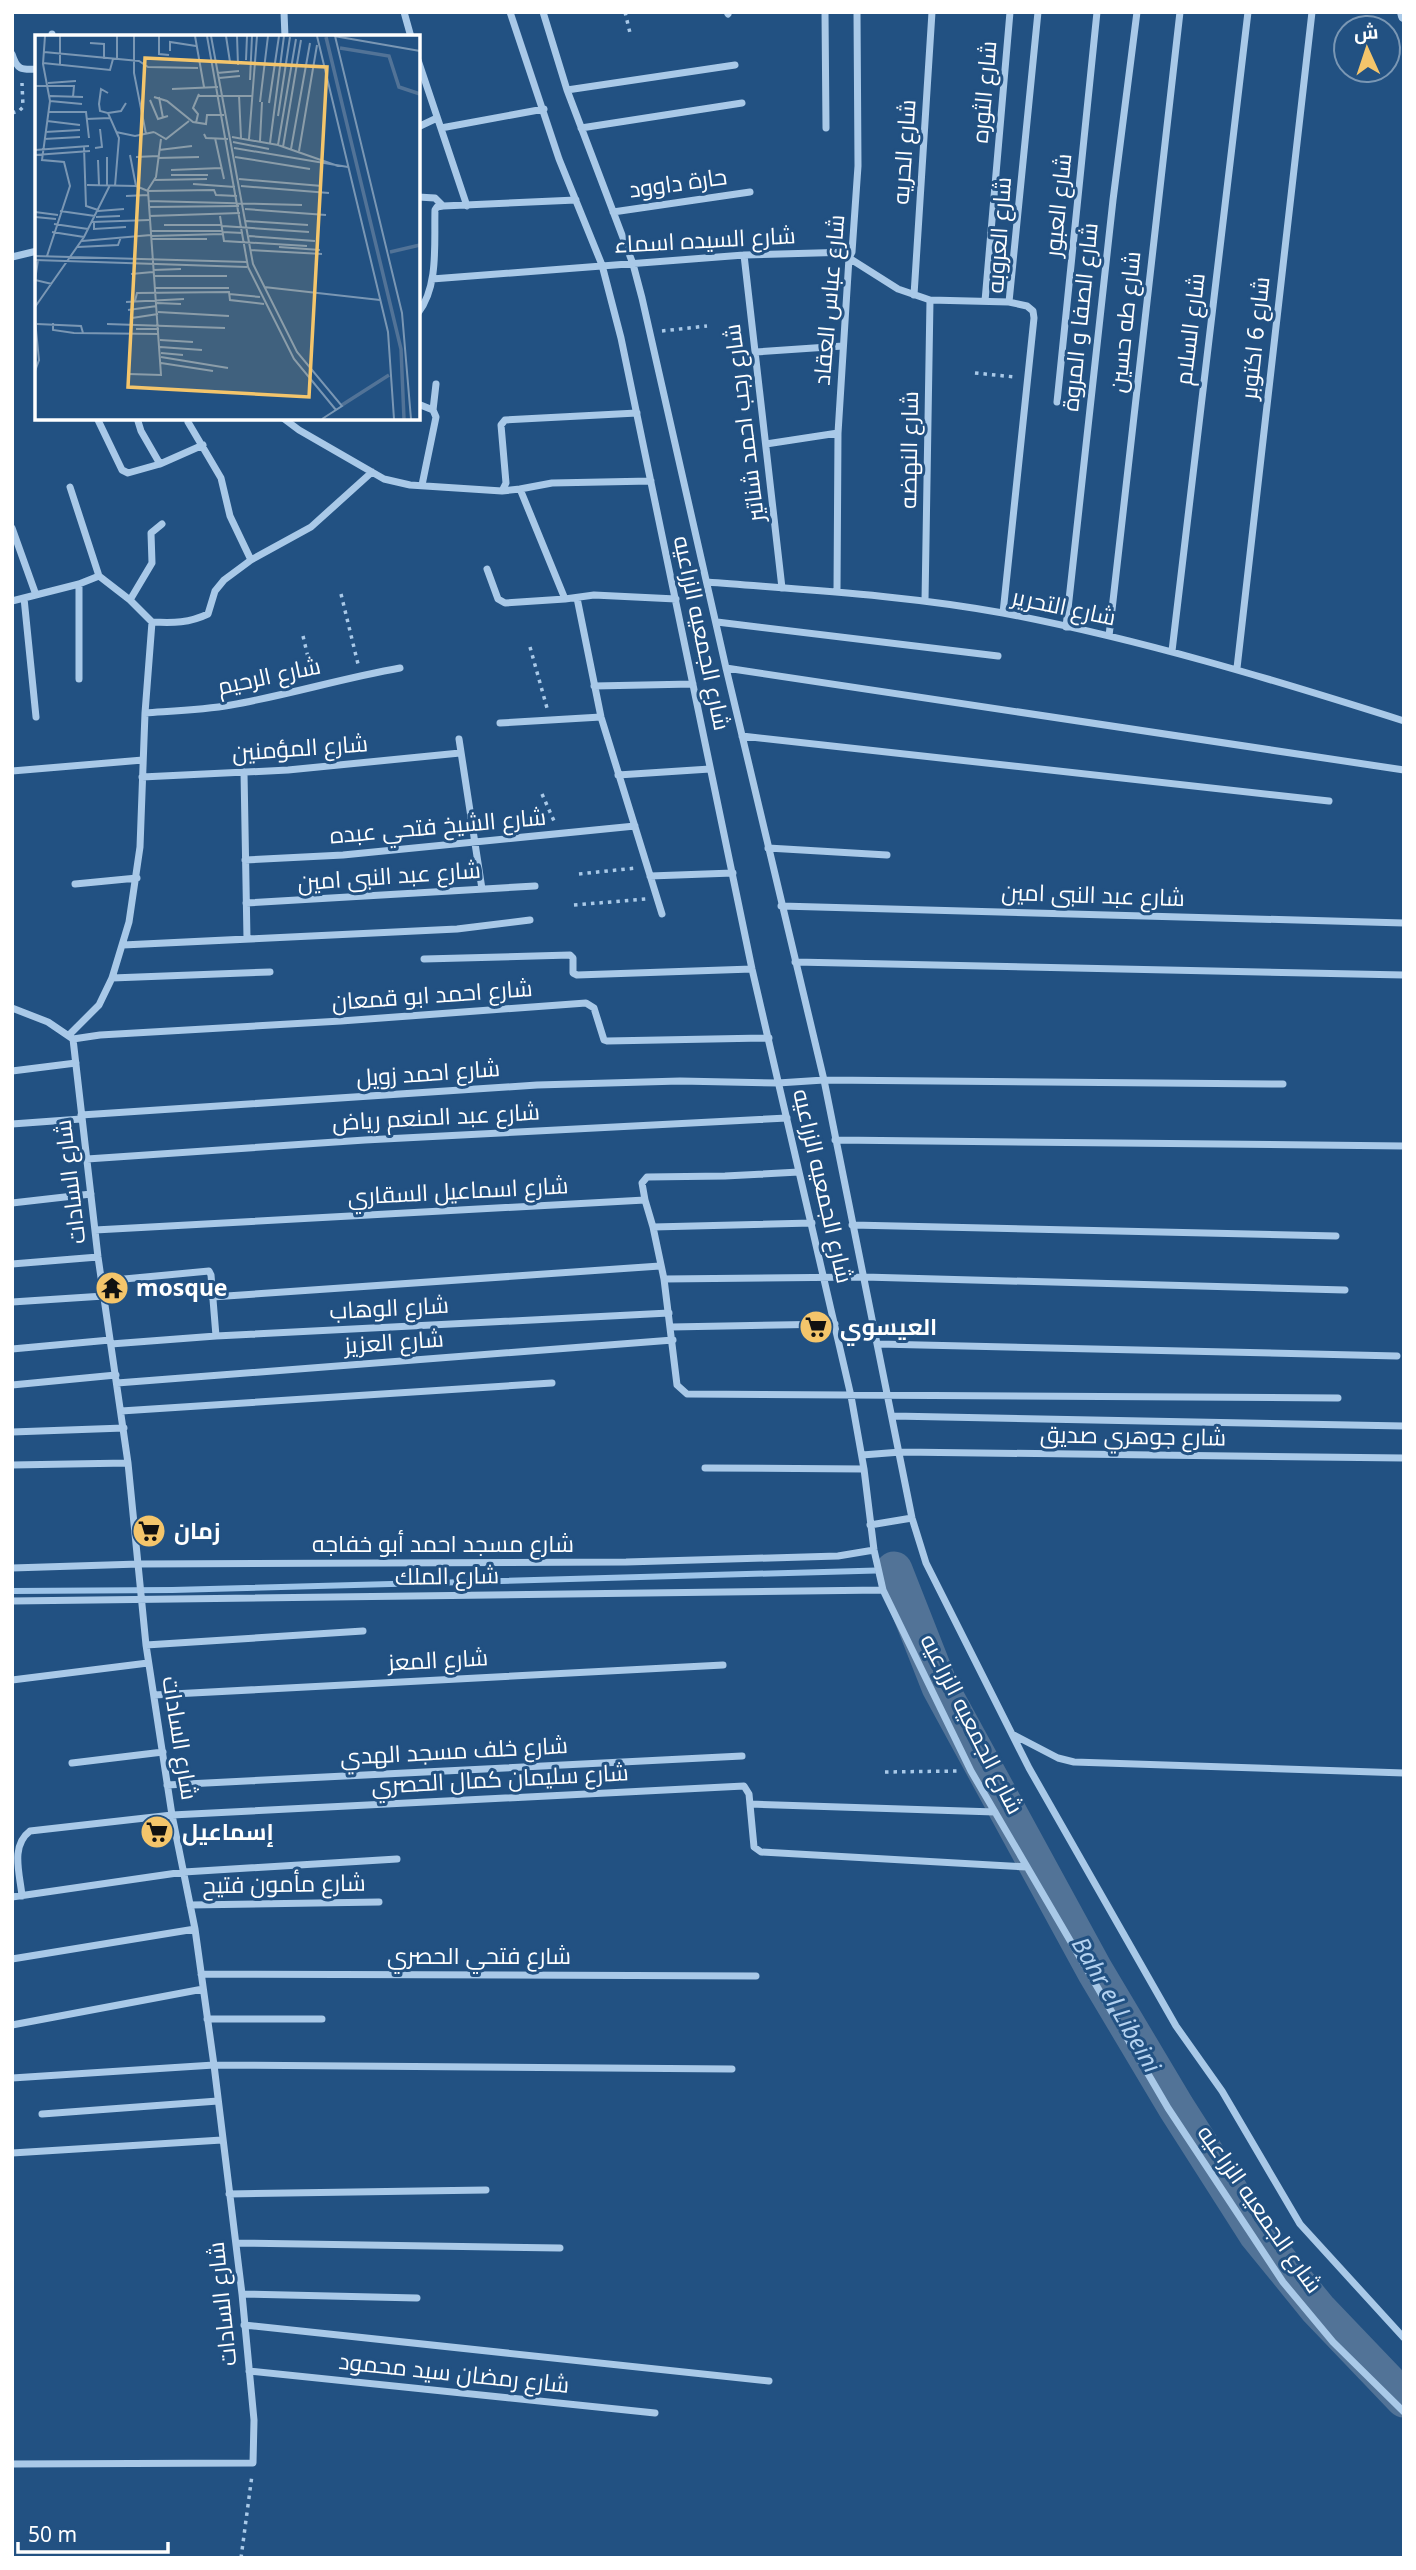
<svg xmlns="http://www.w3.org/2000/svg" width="1416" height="2570" font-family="'Noto Sans',Cairo,sans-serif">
  <rect width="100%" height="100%" fill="#225182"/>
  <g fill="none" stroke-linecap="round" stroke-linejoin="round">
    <path stroke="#9dc4e9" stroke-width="6" d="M12,1591L172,1590L894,1570"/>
    <path stroke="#527397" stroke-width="37" d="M894,1570L940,1687L1095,1971L1176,2107L1257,2234L1318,2309L1404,2399"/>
    <path stroke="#a9c9e8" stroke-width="3.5" stroke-dasharray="3.5 5" stroke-linecap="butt" d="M625,12L630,33
      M12,113L19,111L23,107L22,83
      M662,331L707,326
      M975,373L1015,377
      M341,594L358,664
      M303,636L312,674
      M530,647L547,708
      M542,794L554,821
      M579,874L636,868
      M574,905L646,899
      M885,1772L957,1771
      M241,2558L252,2475"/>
    <path stroke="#a9c9e8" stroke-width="7" d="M284,12L285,37
      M404,12L411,37
      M510,12L559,159L602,265L621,338L752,969L851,1396L864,1469L874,1550L883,1590L971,1771L1168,2108L1283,2282L1333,2342L1404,2412
      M543,12L567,90L633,264L642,298L726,668L824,1080L912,1518L926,1563L1029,1768L1176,2026L1222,2091L1300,2224L1404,2338
      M727,12L728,14
      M825,12L826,128
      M52,34V37
      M12,54C17,70 21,70 37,69
      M418,60L467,206
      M567,90L735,65
      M418,127L437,118
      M441,128L544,109
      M581,128L742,103
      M418,197L435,198L443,206L576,200
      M613,212L750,192
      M744,255L782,588
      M12,257L37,251
      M849,258L898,289L930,300L1009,302
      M432,279L744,255L852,252
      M914,295L932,12
      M985,301L1010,12
      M418,313C439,286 434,243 435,210L437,207L443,206
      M756,352L843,346
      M1057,402L1097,12
      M418,404L433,410L436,417L422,485
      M433,410L436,384
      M97,418L122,470L128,473L160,464L203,445
      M137,418L141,431L160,464
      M283,418L299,430L384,479L410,485L502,491L506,483L501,425L505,420L637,413
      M188,422L221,478L230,516L251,560
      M766,444L838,433
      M70,487L99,576L130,600L152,622C174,623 189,623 208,614L215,591L224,580L251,560L311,527L372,472
      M520,489L552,483L651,481
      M502,491L520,489L565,599
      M12,528L36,595
      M487,569L498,599L505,603L565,599L594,595L676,599
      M707,582C806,590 905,595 1003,613C1139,639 1272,679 1404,721
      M837,591L838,433L849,258L852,252L858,166L857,12
      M24,598L36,717
      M577,598L601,717L662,914
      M130,600L152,563L151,533L162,524
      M12,601L79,584L99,576
      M925,601L930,300
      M1003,613L1034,318L1033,311L1027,306L1009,302L1038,12
      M717,622L998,656
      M1066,627L1113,200L1137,12
      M1109,636L1180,12
      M1172,651L1248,12
      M726,668L1404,770
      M1237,668L1312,12
      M79,679V584
      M594,686L693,684
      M145,713C173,711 203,710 231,705C288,695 343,678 400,668
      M500,723L601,717
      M742,736L1329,801
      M459,739L482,889
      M12,771L143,760
      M244,772L247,939
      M618,775L710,769
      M142,777L288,770L460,753
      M768,848L887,855
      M245,860L343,855L635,826
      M650,876L733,873
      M75,884L137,878
      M246,903L535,886
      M781,906L1404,923
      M123,945L457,929L530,920
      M424,959L570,955L573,958V973L577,975L752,969
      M795,962L1404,975
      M112,978L270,972
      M12,1008L48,1022L73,1039L98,1257L128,1463L146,1645L172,1815L195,1929L214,2065L242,2294L254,2420L253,2463L12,2464
      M69,1035L99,1005L112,978L129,922L140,847L145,713L152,622
      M73,1039L100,1035L341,1021L586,1003L594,1008L604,1040L607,1041L769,1038
      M12,1071L76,1063
      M81,1115L537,1085L680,1081L778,1083L824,1080L1283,1084
      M12,1124L81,1119
      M835,1140L1404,1146
      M87,1159L365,1140L787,1118
      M645,1200L653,1227L664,1279L677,1385L687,1394L1338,1398
      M12,1203L91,1194
      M852,1225L1336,1236
      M653,1227L812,1223
      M95,1230L645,1200L642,1183L647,1177L725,1176L799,1172
      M12,1264L98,1257
      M664,1279L864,1277L1345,1290
      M103,1281L209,1271L211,1275L216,1336
      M212,1297L660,1266
      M12,1302L104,1296
      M671,1327L835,1324
      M111,1344L216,1336L669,1313
      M878,1344L1397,1356
      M12,1349L110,1340
      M117,1383L673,1340
      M12,1385L116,1375
      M121,1411L552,1383
      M893,1416L1404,1426
      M12,1432L124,1428
      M862,1455L901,1452L1404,1458
      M12,1465L128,1463
      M705,1468L864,1469
      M870,1525L912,1518
      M12,1568L139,1564L626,1562L838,1556L874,1550
      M12,1601L883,1590
      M146,1645L363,1631
      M12,1680L148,1663
      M154,1695L723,1665
      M1012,1734L1058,1758L1074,1762L1404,1773
      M72,1763L163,1752
      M167,1785L742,1756
      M750,1804L995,1812
      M22,1896C20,1874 10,1846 30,1831L172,1815L744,1786L749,1794L754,1847L761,1852L1027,1867
      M12,1897L184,1872L397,1859
      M190,1905L379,1902
      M12,1959L195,1929
      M201,1974L756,1976
      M207,2019H322
      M12,2025L203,1989
      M12,2078L214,2065L732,2069
      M42,2114L218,2101
      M12,2153L222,2140
      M229,2194L486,2190
      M236,2243L560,2248
      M242,2294L417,2298
      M244,2325L769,2381
      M249,2371L655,2413"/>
    <path stroke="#a9c9e8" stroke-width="12" d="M1403,12L1404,16"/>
  </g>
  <defs>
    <symbol id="temple-disc" viewBox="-11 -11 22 22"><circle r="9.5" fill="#f4c56b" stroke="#225182"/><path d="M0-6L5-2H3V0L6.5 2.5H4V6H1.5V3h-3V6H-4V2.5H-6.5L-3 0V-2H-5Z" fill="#111"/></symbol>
    <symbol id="supermarket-disc" viewBox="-11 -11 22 22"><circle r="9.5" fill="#f4c56b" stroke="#225182"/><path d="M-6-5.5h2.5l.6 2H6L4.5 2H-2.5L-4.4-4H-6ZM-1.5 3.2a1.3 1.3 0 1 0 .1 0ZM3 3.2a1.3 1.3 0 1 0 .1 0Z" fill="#111"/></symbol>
  </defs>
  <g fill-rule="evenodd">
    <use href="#temple-disc" x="93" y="1269" width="38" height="38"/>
    <use href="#supermarket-disc" x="797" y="1308" width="38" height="38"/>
    <use href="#supermarket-disc" x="130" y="1512" width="38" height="38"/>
    <use href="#supermarket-disc" x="138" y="1813" width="38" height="38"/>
  </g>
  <g text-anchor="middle" stroke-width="6" stroke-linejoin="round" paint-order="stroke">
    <g font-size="23" fill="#fff" stroke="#225182">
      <text transform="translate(984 92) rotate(-85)" y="8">شارع الثوره</text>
      <text transform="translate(904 152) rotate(-86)" y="8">شارع الحريه</text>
      <text transform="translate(678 183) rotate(-8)" y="8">حارة داوود</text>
      <text transform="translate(1058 205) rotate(-84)" y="8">شارع العبور</text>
      <text transform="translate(999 235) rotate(-86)" y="8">شارع العروبه</text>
      <text transform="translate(705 240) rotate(-3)" y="8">شارع السيده اسماء</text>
      <text transform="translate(829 300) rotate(-85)" y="8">شارع عباس العقاد</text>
      <text transform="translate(1080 317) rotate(-84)" y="8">شارع الصفا و المروة</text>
      <text transform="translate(1125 322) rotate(-84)" y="8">شارع طه حسين</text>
      <text transform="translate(1190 329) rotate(-83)" y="8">شارع السلام</text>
      <text transform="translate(1255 338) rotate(-84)" y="8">شارع 6 اكتوبر</text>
      <text transform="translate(744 423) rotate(-97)" y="8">شارع رجب احمد شناتير</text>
      <text transform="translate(909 450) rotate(-89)" y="8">شارع النهضه</text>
      <text transform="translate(1064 607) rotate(12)" y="8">شارع التحرير</text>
      <text transform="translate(702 633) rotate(78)" y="8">شارع الجمعيه الزراعيه</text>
      <text transform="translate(269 676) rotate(-12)" y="8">شارع الرحيم</text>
      <text transform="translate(300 748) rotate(-4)" y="8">شارع المؤمنين</text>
      <text transform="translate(438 826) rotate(-5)" y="8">شارع الشيخ فتحي عبده</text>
      <text transform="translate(389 876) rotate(-4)" y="8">شارع عبد النبى امين</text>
      <text transform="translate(1093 895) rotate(2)" y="8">شارع عبد النبى امين</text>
      <text transform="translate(432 995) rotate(-4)" y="8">شارع احمد ابو قمعان</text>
      <text transform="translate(428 1073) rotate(-4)" y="8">شارع احمد زويل</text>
      <text transform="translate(436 1117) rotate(-3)" y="8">شارع عبد المنعم رياض</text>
      <text transform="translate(70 1182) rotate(-97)" y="8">شارع السادات</text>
      <text transform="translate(823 1186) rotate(77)" y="8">شارع الجمعيه الزراعيه</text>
      <text transform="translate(458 1191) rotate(-3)" y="8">شارع اسماعيل السقاري</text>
      <text transform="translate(389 1308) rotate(-3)" y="8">شارع الوهاب</text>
      <text transform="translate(394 1342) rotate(-4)" y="8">شارع العزيز</text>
      <text transform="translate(1133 1436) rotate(1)" y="8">شارع جوهري صديق</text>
      <text x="443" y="1552">شارع مسجد احمد أبو خفاجه</text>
      <text transform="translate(447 1576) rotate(-1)" y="8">شارع الملك</text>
      <text transform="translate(438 1660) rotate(-3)" y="8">شارع المعز</text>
      <text transform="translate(972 1724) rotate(63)" y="8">شارع الجمعيه الزراعيه</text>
      <text transform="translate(180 1738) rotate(81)" y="8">شارع السادات</text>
      <text transform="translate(454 1751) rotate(-3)" y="8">شارع خلف مسجد الهدي</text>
      <text transform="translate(500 1779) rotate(-3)" y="8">شارع سليمان كمال الحصري</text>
      <text transform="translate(284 1884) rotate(-1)" y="8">شارع مأمون فتيح</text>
      <text x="479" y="1964">شارع فتحي الحصري</text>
      <text transform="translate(1260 2209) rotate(55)" y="8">شارع الجمعيه الزراعيه</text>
      <text transform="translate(222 2304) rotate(-96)" y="8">شارع السادات</text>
      <text transform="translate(454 2373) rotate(6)" y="8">شارع رمضان سيد محمود</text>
    </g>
    <g font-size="23" font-weight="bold" fill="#fff" stroke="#225182" text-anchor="start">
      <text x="136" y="1296">mosque</text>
      <text x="840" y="1335">العيسوي</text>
      <text x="174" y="1539">زمان</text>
      <text x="182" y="1840">إسماعيل</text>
    </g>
    <g font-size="24" font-style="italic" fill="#b4d2f0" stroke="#225182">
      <text transform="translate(1116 2005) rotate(60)" y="8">Bahr el Libeini</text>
    </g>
  </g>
  <g transform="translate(35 35)">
    <rect width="385" height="385" fill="#225182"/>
    <path fill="none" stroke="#527397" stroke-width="3.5" d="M291,2L366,314L369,384M305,13L354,21L364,52L385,59M355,217L385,210M307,370L354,340"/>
    <path fill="none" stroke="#7a97b4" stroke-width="2" d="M10,1L8,29L15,66L7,125L29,127L35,151L12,221M99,1V38L111,99M124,1V19L134,20M160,1L169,52M172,1L213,232L259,324L301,375M176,1L218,229L262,317L307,371L287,384M191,1L195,27M202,1L203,30M282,1L353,297L359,384M299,1L385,16M300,1L367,278L376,384M55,8L69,9V24M135,16V7L161,11M9,17L104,26L113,32L163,33M82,24V1M211,25L212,1M8,28L75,35L78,24M25,29V1M182,38L204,36M184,43L205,41M215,45L217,1M13,48L41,46M0,51H39L38,62M137,54L183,52M73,58L66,54L64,69L65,76L73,78L84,103L80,151M204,60L206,103M15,61L48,62M164,61H218M119,62L132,66L158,87L171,89L172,80H189M124,62L128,83M115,65L123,84L133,81M15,66L47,69M225,67L233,1M234,68L244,1M13,77H51L54,103M73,78L86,76L91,68M243,81L255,2M51,84L75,83M12,86L45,90M161,88L163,79L158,73L164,59M10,97L45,95M81,97L100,101L119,97M119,97L131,104L154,86M169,99L171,103L193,104M197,102L243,110L303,131M180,103L189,144M9,104L45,102M214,104L222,1M225,106L227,67M198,107L234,114M235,108L249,1M243,110L261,4M49,112L51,171L63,175M248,112L266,5M60,113L67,112L65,94M199,113L313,132M256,114L275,8M0,115L54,111M124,115L157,111M264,116L282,10M0,120L55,116M95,120L101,151M72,122V150M101,122L123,121M200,122L275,134M123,123L164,122M63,125L64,150M136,135L186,133M136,140H173M204,144L287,151M120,145L172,144M158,149L200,152M52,150L101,151L113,156L126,340L94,339M206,151L294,158M112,156L121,142L126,104M113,156L179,155L181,160L202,161M91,161L113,160M113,166L267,170M114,172L204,171M210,174L291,180M25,176L60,181M63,176L89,174M0,177L23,180M114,181L205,178M185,181L189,206L272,211M0,182L21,184M61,182L85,181M211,186L273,190M57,187L114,185M59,187V194L91,192M19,189L53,194M129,190H186M187,191L274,197M115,196H187M17,197L49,202M187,197L208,198M116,201L187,199M214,201L280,206M116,204H172M47,206L116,200M43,212L83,210L86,202M244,212L285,215M215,215L287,219M0,221L212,227M0,225L212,232M3,225L0,245L17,249M118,235L146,234M96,239L118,237M119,241H192M229,252L345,265M120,253H194M194,259L225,262M100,266L102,258L194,257L195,265L229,269M91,267L149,264M122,268L146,269M0,272L49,202L75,150M93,275L122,271M123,277L194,281M97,283L123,279M0,285L4,325L0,336M18,288V295L39,298L124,299M2,289L46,291L48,298M72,289L190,293M101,294H124M125,305L158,307M125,312L167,315M126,318L148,320M126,322L193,333M126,328L178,336"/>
    <path fill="#f4c56b" fill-opacity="0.15" stroke="#f4c56b" stroke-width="3.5" d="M110,23L292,32L274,362L93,352Z"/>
    <rect width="385" height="385" fill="none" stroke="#fff" stroke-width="3.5"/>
  </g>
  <rect width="1416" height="2570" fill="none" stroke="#ffffff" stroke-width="28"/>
  <g transform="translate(1367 49) rotate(357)"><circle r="33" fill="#225182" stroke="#7a97b4" stroke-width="2"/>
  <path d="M0-5L12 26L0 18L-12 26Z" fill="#f4c56b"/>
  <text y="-10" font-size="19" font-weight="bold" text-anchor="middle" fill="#ffffff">ش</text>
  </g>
  <path d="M18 2542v10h150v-10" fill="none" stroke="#ffffff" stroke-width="3.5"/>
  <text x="28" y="2542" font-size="21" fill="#ffffff" stroke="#225182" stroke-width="5" paint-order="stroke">50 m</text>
</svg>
